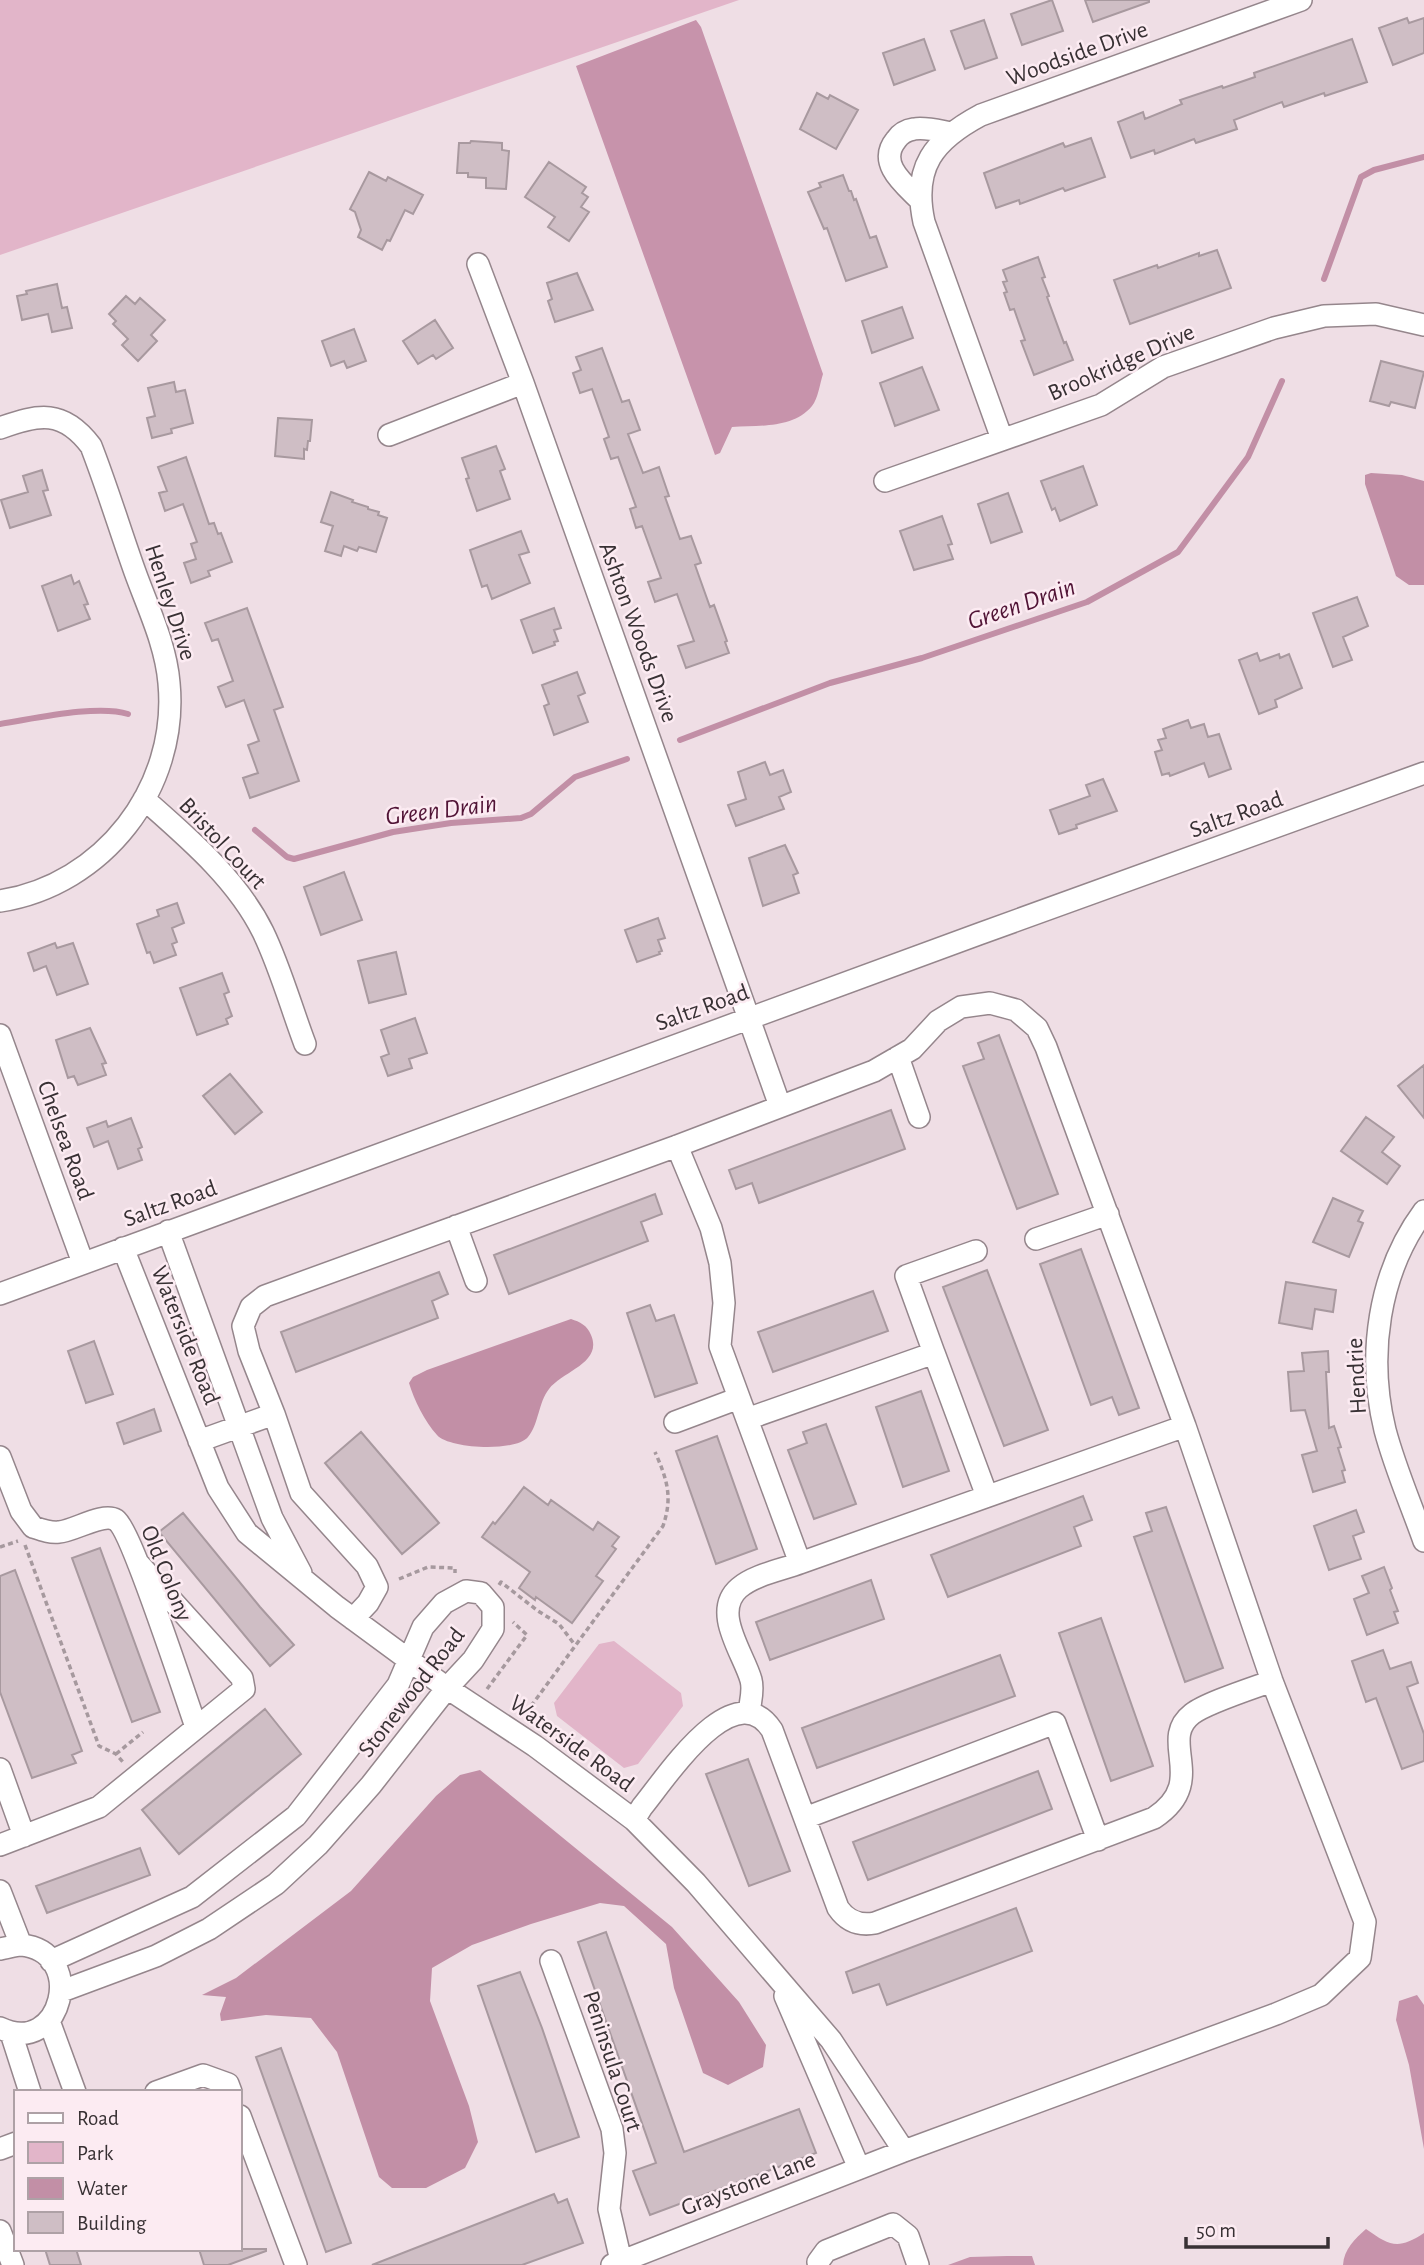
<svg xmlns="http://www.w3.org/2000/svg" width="1424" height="2265" font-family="'Alegreya Sans',sans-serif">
  <rect width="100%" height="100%" fill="#efdee5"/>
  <path fill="#e2b5c9" d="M0,0H739L0,255Z
    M614,1641L681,1693L683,1706L638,1764L624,1768L557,1716L554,1703L599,1644Z"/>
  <path fill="#c793ab" d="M696,20L701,27L823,374C820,383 818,399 812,406C793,429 759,425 732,427L720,453L715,455L576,66Z
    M1417,1995L1424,2005V2149L1409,2065L1396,2020L1399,2001Z
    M1366,2229C1390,2246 1398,2250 1424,2233V2265H1343C1344,2249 1355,2239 1366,2229Z
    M1007,2256H1032L1035,2265H948L970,2257Z"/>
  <path fill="#c28fa6" d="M1371,473L1402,475L1424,481V585H1409L1396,576L1365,484V475Z
    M571,1319C580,1322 587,1325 591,1335C603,1363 563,1371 549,1389C538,1403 539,1424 528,1437C516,1452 449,1449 437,1435C425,1422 414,1400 409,1383L413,1377L427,1370Z
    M480,1770L672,1927L739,2002L766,2045L763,2067L728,2085L703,2073L674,1988L666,1944L624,1906L600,1903L531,1924L472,1945L432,1968L430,2001L469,2106L478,2142L465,2168L426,2188H392L379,2177L337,2052L311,2018L266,2015L221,2021L220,2014L226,1997L202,1995L236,1978L351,1891L436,1796L460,1775Z"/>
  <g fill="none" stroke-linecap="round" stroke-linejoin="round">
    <path stroke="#c28fa6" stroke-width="6" d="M1324,279L1361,177L1374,170L1424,157
      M0,724C33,719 97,704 128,714
      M680,740L830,683L922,658L1087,602L1178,552L1248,457L1282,381
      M255,830L287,857L294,859L393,832L451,823L521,818L531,814L575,777L627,759"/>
  </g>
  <path fill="#cfbec5" stroke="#a8999f" stroke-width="2" d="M1052,0L1063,31L1022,45L1011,14Z
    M1085,0H1149V2L1093,22Z
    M1407,18L1409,23L1424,18V53L1393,65L1379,28Z
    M984,20L997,58L965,69L951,31Z
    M924,39L935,70L894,85L883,53Z
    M1352,39L1367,82L1325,96L1324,93L1284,107L1282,102L1234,120L1237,129L1196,143L1194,139L1155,154L1154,150L1131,158L1118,122L1143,112L1145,119L1182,104L1180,100L1222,86L1223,88L1255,77L1254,73Z
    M817,93L828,99L830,95L858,110L836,149L800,129Z
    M1091,138L1105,177L1065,191L1063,188L1020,204L1019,200L996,208L984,173L1063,143L1065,147Z
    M471,141L502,143V150L509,151L506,189L486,188V178L468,177V173H457L459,143H470Z
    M549,162L586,187L582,193L588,197L581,207L589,212L569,241L548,227L555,217L525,197Z
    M369,172L386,181L388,177L423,195L413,214L405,210L390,241L387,240L382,250L358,237L361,230L355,212L350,209Z
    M843,175L849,191H851L854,200L856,199L870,238L876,236L887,267L846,281L827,228L824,229L808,192L821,187L819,183Z
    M1217,250L1231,288L1130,324L1114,280L1157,265L1158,268L1199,253V256Z
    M1038,257L1045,277L1042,278L1049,296L1047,297L1064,343L1066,342L1073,360L1034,375L1021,341L1025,340L1014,309L1010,310L1004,293L1007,292L1003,282L1007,281L1003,270Z
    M577,273L593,310L555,322L548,301L552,299L547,283Z
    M57,284L62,308L67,307L72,328L52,332L48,314L22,320L17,296L27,294L26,291Z
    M126,296L135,304L140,298L165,320L151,335L157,341L138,361L122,345L128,339L113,324L116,321L109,314Z
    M902,307L913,338L872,353L862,321Z
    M435,320L453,348L436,359L433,355L418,364L403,341Z
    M354,329L366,361L347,368L344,361L331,366L322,341Z
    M602,348L622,402L629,400L640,430L628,434L643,473L659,467L669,496L665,497L680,539L691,536L701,563L695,565L710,607L714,605L727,641L725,642L729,653L686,668L678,646L694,641L677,594L655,602L648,582L661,578L642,526L636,528L630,509L636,507L618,457L611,459L604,439L609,437L592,389L580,393L573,373L581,370L576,357Z
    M1381,361L1424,372L1415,408L1391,402L1389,406L1370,401Z
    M922,367L939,410L895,426L880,383Z
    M174,382L176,392L185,390L193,423L171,429L172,433L152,438L147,418L155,416L148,388Z
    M278,418L312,420L310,441H308L307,450L304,449V459L275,456Z
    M496,446L505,469L500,471L510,499L477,511L466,479L469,478L462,458Z
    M186,457L209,524L214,523L218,534L221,533L232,562L208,571L210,576L191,583L184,563L196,559L191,544L197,542L183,504L165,511L159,493L167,491L158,467Z
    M1083,466L1097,505L1060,521L1055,508L1052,510L1041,481Z
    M42,470L48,490L43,491L51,515L10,528L1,500L28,492L23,476Z
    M331,492L353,500L352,502L368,507V509L379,512L378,515L387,518L376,552L359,547L357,551L344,546L341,556L325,551L333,526L321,522Z
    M1008,493L1022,532L991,543L978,504Z
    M942,516L952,544L948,545L953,559L914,570L900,531Z
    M521,531L529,552L519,555L530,583L492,599L487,585L482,587L470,550Z
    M71,575L74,584L79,581L88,604L84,605L90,619L58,631L42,586Z
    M1357,597L1368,626L1343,637L1352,660L1333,667L1313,613Z
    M247,608L283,707L274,710L299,781L250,798L243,778L258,773L248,745L259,741L244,700L226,707L218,687L233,681L218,639L212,641L205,623Z
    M554,608L561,628L554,630L558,641L554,642L555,645L533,653L521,620Z
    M1257,653L1260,661L1279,654L1280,658L1289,654L1302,688L1275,700L1277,707L1259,714L1239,660Z
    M577,672L585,693L578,696L588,722L554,735L544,706L549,704L542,685Z
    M1188,720L1191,728L1204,724L1208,737L1219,734L1231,769L1209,777L1204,763L1170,776L1169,773L1162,775L1155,752L1162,750L1158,740L1166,738L1163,729Z
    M765,762L770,775L783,770L791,792L779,797L784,809L736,826L728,805L746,799L738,772Z
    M1103,779L1117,811L1076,825L1077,828L1059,834L1050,810L1090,796L1086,785Z
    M785,845L798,873L793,875L799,893L763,906L749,858Z
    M344,872L362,920L321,935L304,887Z
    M177,903L184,923L172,928L177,942L172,944L176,955L154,963L150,952L147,953L137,924L159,916L157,910Z
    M658,918L665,938L658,940L662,951L659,952L660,954L637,962L625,930Z
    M55,943L57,948L73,943L88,984L57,995L46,966L34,971L28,953Z
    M396,952L406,994L369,1003L358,961Z
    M222,973L229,992L224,994L232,1016L226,1019L228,1024L197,1035L180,988Z
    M415,1018L427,1053L409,1059L412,1068L388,1076L381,1057L389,1054L381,1030Z
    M90,1028L106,1063L102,1064L106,1075L78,1085L74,1076L68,1078L56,1040Z
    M999,1035L1058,1194L1017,1209L963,1066L984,1059L978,1043Z
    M1424,1065V1118L1398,1086Z
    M230,1074L262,1112L235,1134L203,1096Z
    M891,1110L905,1149L759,1203L752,1183L736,1189L729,1170Z
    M1366,1117L1394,1137L1382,1152L1400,1166L1387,1184L1341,1151Z
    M131,1118L142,1147L138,1149L142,1160L118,1169L108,1141L94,1147L87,1128L106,1121L108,1127Z
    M655,1194L662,1214L641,1222L648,1241L509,1294L494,1255Z
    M1333,1198L1363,1211L1358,1221L1363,1223L1349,1257L1313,1242Z
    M1081,1249L1139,1408L1119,1415L1112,1397L1091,1405L1040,1264Z
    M987,1270L1048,1430L1004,1446L943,1287Z
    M439,1272L448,1294L432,1301L438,1318L296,1372L281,1332Z
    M1286,1282L1336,1290L1333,1312L1315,1309L1312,1329L1279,1323Z
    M873,1291L888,1331L773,1372L758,1332Z
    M650,1305L656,1321L674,1315L697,1383L655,1397L627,1313Z
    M94,1341L113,1394L86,1403L68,1351Z
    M1328,1351L1329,1372H1326L1329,1428L1334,1426L1341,1447L1338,1448L1345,1470L1342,1471L1345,1482L1313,1492L1302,1455L1317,1451L1305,1410L1291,1411L1288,1372L1304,1371L1302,1353Z
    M921,1391L949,1471L903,1487L876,1407Z
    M154,1409L161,1431L124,1444L117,1423Z
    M826,1424L856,1504L814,1519L788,1450L807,1443L803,1432Z
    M361,1432L439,1523L402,1554L325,1463Z
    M717,1436L757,1549L716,1564L676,1451Z
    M524,1487L548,1505L551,1500L593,1530L598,1522L619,1537L612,1546L616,1549L596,1576L603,1581L572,1623L536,1597L535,1600L519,1588L530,1572L482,1537L493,1522L495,1524L504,1513Z
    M1083,1496L1092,1520L1074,1527L1081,1546L948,1597L931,1555Z
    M1166,1507L1223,1668L1185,1682L1134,1537L1152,1531L1146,1513Z
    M1356,1510L1364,1532L1353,1536L1361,1559L1329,1570L1314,1526Z
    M183,1513L260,1607L294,1645L270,1666L159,1532Z
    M100,1548L160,1712L132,1722L72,1558Z
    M1384,1567L1392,1588L1390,1590L1398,1611L1394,1612L1398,1623L1367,1635L1354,1599L1369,1593L1362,1576Z
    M15,1570L82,1751L72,1755L76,1763L32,1778L0,1692V1576Z
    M871,1580L884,1619L770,1660L756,1622Z
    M1101,1618L1153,1766L1111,1781L1059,1633Z
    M1383,1650L1390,1669L1411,1662L1418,1683L1407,1687L1424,1734V1761L1402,1769L1376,1698L1366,1702L1352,1661Z
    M1000,1655L1015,1696L817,1768L802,1728Z
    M265,1709L301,1754L179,1854L142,1810Z
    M748,1759L790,1871L749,1886L706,1774Z
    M1038,1771L1052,1809L868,1880L853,1842Z
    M140,1848L150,1875L47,1913L36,1886Z
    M1016,1908L1032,1951L887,2005L879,1984L853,1993L846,1972Z
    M606,1932L684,2152L799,2109L816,2153L650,2215L633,2171L656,2163L578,1942Z
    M520,1972L542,2028L579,2137L536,2152L478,1986Z
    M281,2048L351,2243L326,2252L256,2057Z
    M554,2194L558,2203L567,2199L583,2243L522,2265H372Z
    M45,2249H76L81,2265H50Z
    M199,2249H266V2251L228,2265H204Z"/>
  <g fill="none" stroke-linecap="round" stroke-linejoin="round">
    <defs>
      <path id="minor" d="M919,199C904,184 877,163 896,140C900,134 907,130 914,129C926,127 940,131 952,133
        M478,264L523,383L780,1106
        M0,428C39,414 63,409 91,446C107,487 120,530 135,572C148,608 166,645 169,683C179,788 103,885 0,901
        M389,435L523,383
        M1002,439L924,222C912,167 934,140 981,115L1301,0
        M885,481L1101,405L1163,367L1274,328L1324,316L1376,314L1424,325
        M144,799C187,837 237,879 263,932C280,967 291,1007 305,1044
        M0,1035L83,1263
        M898,1057L919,1117
        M677,1146L711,1228L720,1263L724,1303L720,1346L800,1563
        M1424,1211C1378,1273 1367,1356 1385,1430C1395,1468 1411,1504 1424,1541
        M456,1226L476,1281
        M168,1231L272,1518L301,1573
        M1036,1239L1108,1214
        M123,1248L218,1488L247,1533L337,1607L447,1688L535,1746L634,1820L696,1883L831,2040L904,2151
        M0,1294L979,934L1424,773
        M934,1353L906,1276L976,1251
        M747,1419L934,1353L987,1496
        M675,1422L739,1398
        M199,1441L274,1414
        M0,1457L21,1511L33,1527C42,1530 50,1533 59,1532C74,1531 103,1512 116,1520C131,1530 186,1698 196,1727
        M353,1619L368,1603L377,1587L367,1566L301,1493L274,1414L249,1351L243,1326L251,1307L265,1296L677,1146L874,1071L912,1049L938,1021L961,1007L990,1003L1016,1010L1037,1028L1046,1047L1185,1426L1272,1681L1365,1922L1360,1958L1321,1995L1276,2014L904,2151L612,2265
        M749,1713C750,1702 754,1691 751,1680C744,1654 711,1612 739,1588C754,1575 781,1570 800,1563L1185,1426
        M0,1769L24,1836
        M805,1818L1055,1723L1098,1840
        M634,1820L642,1807C666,1778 734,1672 772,1730L838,1908C847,1921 859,1926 875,1923L1154,1818C1210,1781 1157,1741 1192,1714C1206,1703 1253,1688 1272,1681
        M0,1845L99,1807L244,1689L242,1678L138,1563
        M0,1891L21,1945
        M0,1949C7,1948 15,1945 21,1945C88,1951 62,2058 0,2028
        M51,1961L192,1897L296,1816L398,1685L423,1627L444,1603L466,1591L481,1593L493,1607V1629L473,1660L447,1688L371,1785L318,1845L276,1884L209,1929L156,1956L62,1991
        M551,1961L612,2129L615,2153L609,2209L621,2261
        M785,1996L859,2168
        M49,2021L75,2092
        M11,2033L30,2092
        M156,2092L203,2075L228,2084L231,2092
        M240,2116L296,2265
        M0,2149L16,2143
        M0,2231L13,2265
        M819,2265L818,2262L826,2251L893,2224L908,2236L918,2265"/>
    </defs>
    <use href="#minor" stroke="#95868c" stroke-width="24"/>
    <path stroke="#a6999e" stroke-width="3.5" stroke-dasharray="5 3.5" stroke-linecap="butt" d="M25,1545L99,1746L116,1754L123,1762
      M0,1547L18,1541
      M399,1579L428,1567L455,1568V1573
      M499,1585L501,1582L538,1611L559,1624L575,1645
      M487,1689L527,1635L513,1622
      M526,1713L663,1526C673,1497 667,1479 655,1452
      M116,1754L143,1732"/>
    <use href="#minor" stroke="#fff" stroke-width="21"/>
  </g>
  <g text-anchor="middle" stroke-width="5" stroke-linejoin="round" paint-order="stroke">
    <g font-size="24" fill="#383134" stroke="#fcebf2">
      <text transform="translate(1077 53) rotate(-20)" y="8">Woodside Drive</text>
      <text transform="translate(1121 362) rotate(-24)" y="8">Brookridge Drive</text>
      <text transform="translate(171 602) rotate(72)" y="8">Henley Drive</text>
      <text transform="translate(639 632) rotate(70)" y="8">Ashton Woods Drive</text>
      <text transform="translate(1236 814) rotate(-20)" y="8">Saltz Road</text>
      <text transform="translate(223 843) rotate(47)" y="8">Bristol Court</text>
      <text transform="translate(702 1007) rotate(-20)" y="8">Saltz Road</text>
      <text transform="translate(66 1140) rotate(70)" y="8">Chelsea Road</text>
      <text transform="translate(170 1203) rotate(-20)" y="8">Saltz Road</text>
      <text transform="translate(186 1335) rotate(68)" y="8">Waterside Road</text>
      <text transform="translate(1356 1376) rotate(-93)" y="8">Hendrie</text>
      <text transform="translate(167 1573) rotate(68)" y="8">Old Colony</text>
      <text transform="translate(411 1692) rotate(-52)" y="8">Stonewood Road</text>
      <text transform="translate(572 1743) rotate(36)" y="8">Waterside Road</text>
      <text transform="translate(613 2061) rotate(72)" y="8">Peninsula Court</text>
      <text transform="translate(748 2183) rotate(-21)" y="8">Graystone Lane</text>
    </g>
    <g font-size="26" font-style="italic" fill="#511436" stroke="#fcebf2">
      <text transform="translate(1021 603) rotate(-19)" y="9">Green Drain</text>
      <text transform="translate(441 809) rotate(-7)" y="9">Green Drain</text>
    </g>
  </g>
  <rect x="14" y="2090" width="228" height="161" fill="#fcebf2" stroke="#aea1a6" stroke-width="2"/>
  <rect x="28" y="2113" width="35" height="10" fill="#ffffff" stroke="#aea1a6" stroke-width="2"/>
  <text x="77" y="2125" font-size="21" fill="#383134">Road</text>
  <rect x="28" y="2142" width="35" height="21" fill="#e2b5c9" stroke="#aea1a6" stroke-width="2"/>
  <text x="77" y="2160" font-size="21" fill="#383134">Park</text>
  <rect x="28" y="2178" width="35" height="21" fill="#c28fa6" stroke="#aea1a6" stroke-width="2"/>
  <text x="77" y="2195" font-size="21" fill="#383134">Water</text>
  <rect x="28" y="2212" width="35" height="21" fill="#cfbec5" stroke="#aea1a6" stroke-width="2"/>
  <text x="77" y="2230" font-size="21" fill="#383134">Building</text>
  <path d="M1186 2237v10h142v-10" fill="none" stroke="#383134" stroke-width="3.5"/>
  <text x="1196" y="2237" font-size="21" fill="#383134" stroke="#fcebf2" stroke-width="5" paint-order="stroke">50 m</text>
</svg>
